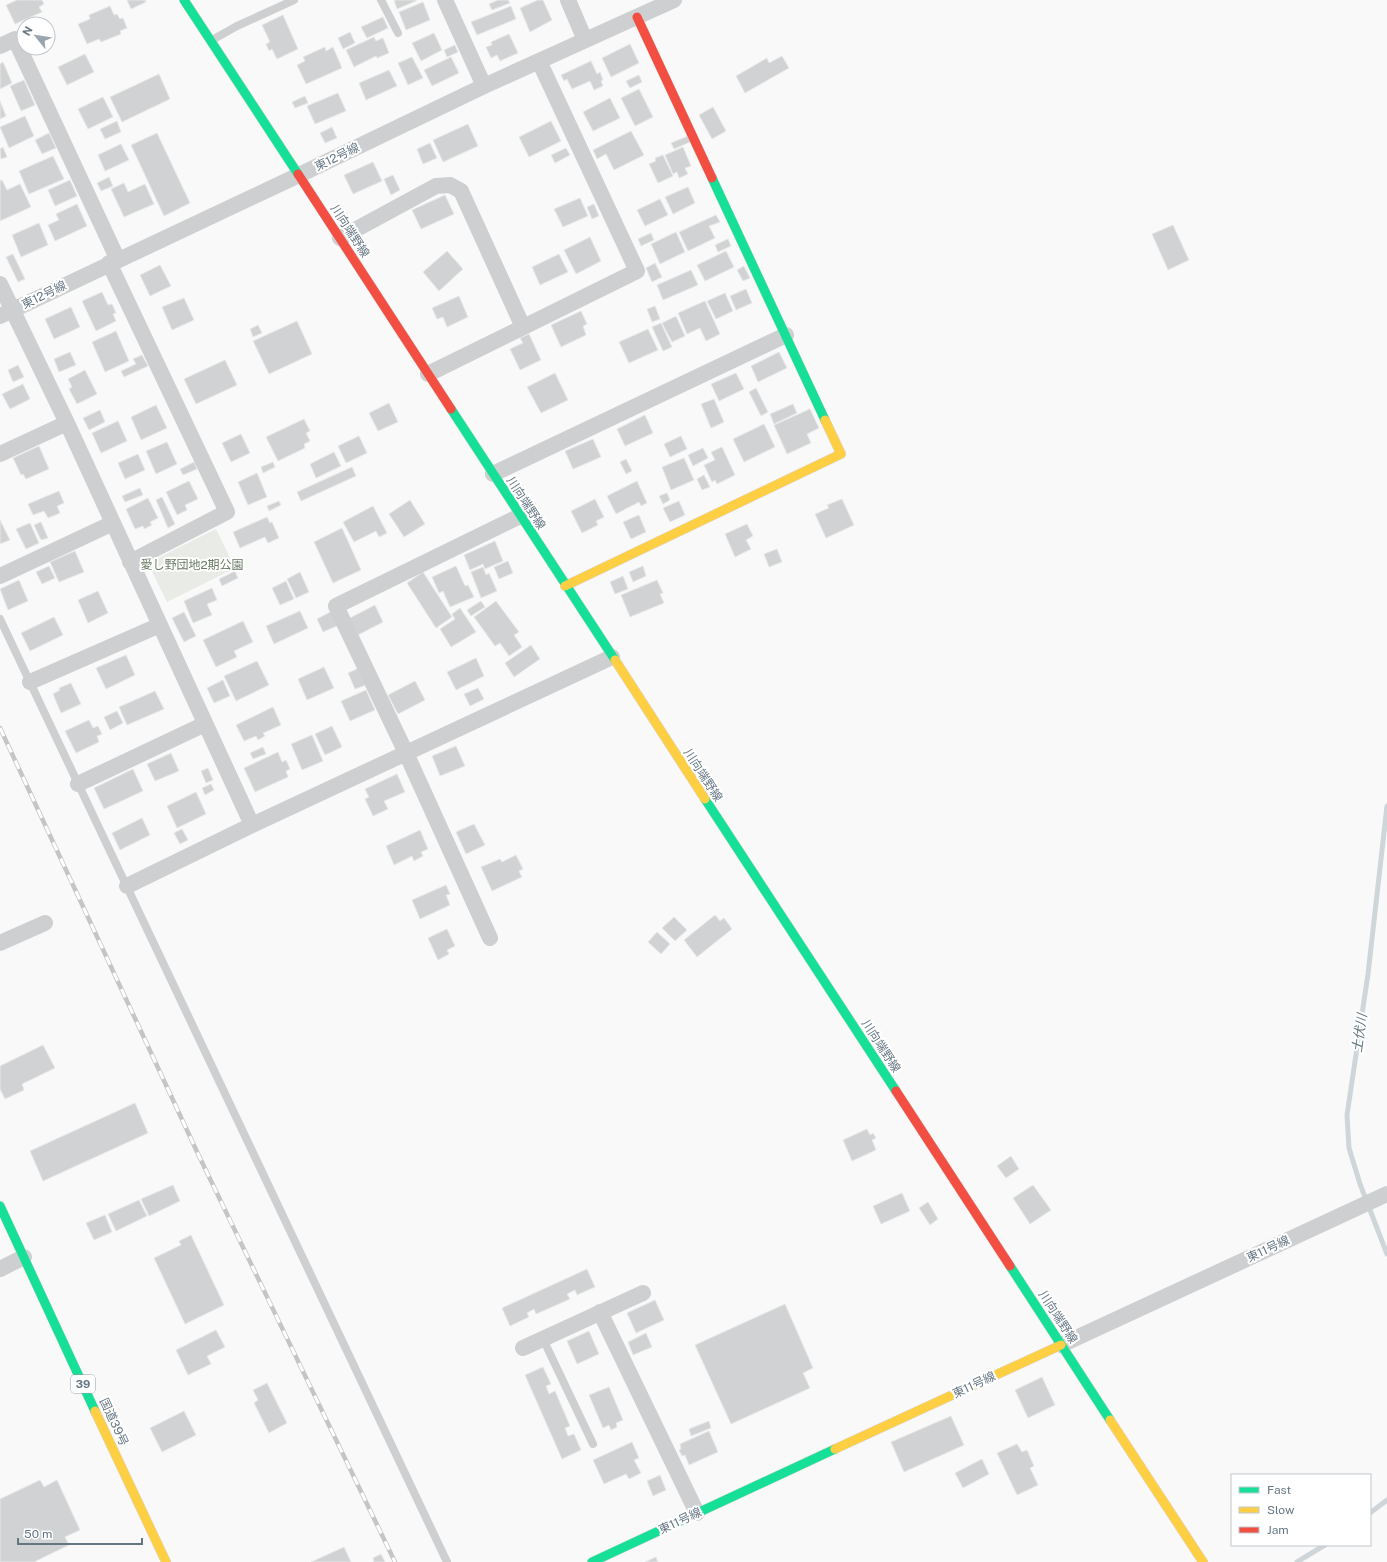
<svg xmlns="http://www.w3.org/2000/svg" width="1387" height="1562" font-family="'Public Sans','Noto Sans JP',sans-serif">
  <rect width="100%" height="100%" fill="#f9f9f9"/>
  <path fill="#e8ebe6" d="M216,529L235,568L167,602L148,563Z"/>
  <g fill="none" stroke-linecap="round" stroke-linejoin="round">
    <path stroke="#ced6d9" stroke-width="5" d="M1387,806L1368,974L1347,1115L1349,1148L1360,1184L1387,1254
      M1370,1513L1387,1500
      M1297,1562L1325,1545"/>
  </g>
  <path fill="#d0d2d3" stroke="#e8e8e8" d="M17,0H42L44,4L39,7L42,12L15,24L6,5Z
    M127,0H145L146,2L131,9Z
    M394,0H416V1L397,9Z
    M498,0H508L510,3L492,10L489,4Z
    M538,0H543L552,20L530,32L520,8Z
    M423,2L430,20L406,30L399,12Z
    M110,6L114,15L117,14L120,19L123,18L127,28L120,31L121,34L101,42L99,39L87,44L78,24L90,19L89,15Z
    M511,6L516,19L477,35L471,22Z
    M283,15L298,49L277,59L272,49L269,51L266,44L270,42L262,25Z
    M383,17L388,28L367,38L361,27Z
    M350,32L355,43L343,49L338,38Z
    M434,33L442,50L421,61L412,43Z
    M509,34L518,53L500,61L497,55L491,58L486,47L492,45L491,42Z
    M374,37L376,41L383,38L389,53L377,58L376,56L354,67L346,50Z
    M630,44L639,63L611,77L602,58Z
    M455,45L458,52L447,57L444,50Z
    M325,47L326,51L333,47L342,68L306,84L297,65L305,61L303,57Z
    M85,54L94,72L67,85L58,67Z
    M782,56L789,68L745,93L736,76L767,58L769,63Z
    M412,57L423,78L408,85L398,63Z
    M451,57L459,73L432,86L424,70Z
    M591,61L597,74L600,72L603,80L601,81L603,86L594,90L590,81L572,89L567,79L564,81L561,75Z
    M3,62L12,83L0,89V64Z
    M389,70L397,86L366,100L359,83Z
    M159,74L170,99L122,122L110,97Z
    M639,75L642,82L630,88L626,81Z
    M24,80L35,105L21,111L10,86Z
    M639,89L653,117L635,126L621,98Z
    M338,93L346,111L315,124L307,106Z
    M305,96L308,103L295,108L292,102Z
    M103,97L113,117L88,129L78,109Z
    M610,98L620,118L593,131L583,112Z
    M0,101L6,116L0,119Z
    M713,107L726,131L712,139L699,115Z
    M25,116L34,136L9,148L0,127Z
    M117,121L121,132L105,139L100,129Z
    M551,121L561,141L529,157L519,137Z
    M468,124L478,146L443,162L433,140Z
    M332,127L337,138L325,143L320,133Z
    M631,131L644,155L614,170L606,154L597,159L593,150Z
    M49,133L56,148L42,154L35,140Z
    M157,133L190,203L164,216L131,145Z
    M688,136L690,142L674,149L671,143Z
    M430,143L437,158L423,164L417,149Z
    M121,144L129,160L105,171L98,155Z
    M3,147L7,157L1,159L0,149Z
    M683,147L691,166L685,168L688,174L679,178L677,172L673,174L665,155Z
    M566,148L570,155L555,163L551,155Z
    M663,155L673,176L658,183L649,164L656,161L655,158Z
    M53,156L64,179L29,194L19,171Z
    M373,162L382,181L353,194L344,175Z
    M393,175L400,190L391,195L384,179Z
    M109,177L113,186L101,191L97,183Z
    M2,180L7,190L20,184L31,207L0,221V181Z
    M70,180L77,196L55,206L48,190Z
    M124,183L128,192L145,184L154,204L124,217L111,189Z
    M688,187L695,203L673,214L665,197Z
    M445,195L454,214L421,229L412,210Z
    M580,198L588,216L563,227L554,209Z
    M660,199L668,215L645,226L637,210Z
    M77,204L87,226L55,241L48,225L59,220L56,214Z
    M594,204L599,216L592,219L587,207Z
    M716,215L720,222L709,226L715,238L688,251L679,232Z
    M39,223L48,245L21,257L12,235Z
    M1173,225L1189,260L1168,270L1152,234Z
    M676,232L685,252L660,264L651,244Z
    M651,233L654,240L641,246L638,239Z
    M590,237L601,261L576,274L564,250Z
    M728,239L731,246L718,252L715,245Z
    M447,251L463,269L439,291L423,272Z
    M726,251L734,267L705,281L697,265Z
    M13,254L25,279L18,282L6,257Z
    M559,254L568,272L540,285L532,267Z
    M655,263L662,277L652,282L646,268Z
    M160,265L171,286L150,296L140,275Z
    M744,266L750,278L743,281L737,270Z
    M691,270L698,285L663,300L657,285Z
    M746,289L752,303L736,310L730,296Z
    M102,292L108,305L112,304L116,313L113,314L116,321L96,331L82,301Z
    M725,293L733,311L716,319L707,301Z
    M459,296L468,317L447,327L443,317L437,319L432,308Z
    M184,298L194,320L172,330L162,307Z
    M705,301L720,334L706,341L700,328L687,334L678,313Z
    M655,306L660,319L652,322L647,309Z
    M71,307L80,327L54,339L45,319Z
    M581,311L587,324L583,326L586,335L561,347L551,325Z
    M676,316L685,336L672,342L662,323Z
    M297,321L312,354L269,374L253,341Z
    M661,323L672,347L663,351L652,327Z
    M258,325L262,333L253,337L250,329Z
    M648,329L658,350L629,363L619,342Z
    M116,331L129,361L105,372L92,342Z
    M529,334L541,360L520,370L510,349L523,343L520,338Z
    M70,352L76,365L59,372L54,359Z
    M779,352L787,368L758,382L751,366Z
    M142,355L148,366L124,377L121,371L136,364L133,359Z
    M225,360L237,385L196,404L184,379Z
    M18,365L24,377L13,382L8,370Z
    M85,370L97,394L77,404L69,389L72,387L68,379Z
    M555,373L568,400L541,413L527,387Z
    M736,373L744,389L719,401L711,384Z
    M23,384L30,399L10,409L2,394Z
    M756,388L768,412L761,416L749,392Z
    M714,399L724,422L711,428L701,404Z
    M389,403L398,422L378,431L369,413Z
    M793,404L797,413L774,424L770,414Z
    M156,405L167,428L141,440L131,417Z
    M810,409L819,428L807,434L811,443L787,454L774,425Z
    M100,410L105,422L89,430L83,418Z
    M645,415L653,433L625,446L617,429Z
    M304,419L310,431L306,433L310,441L304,444L305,448L278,461L266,437Z
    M118,421L127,441L101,453L92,433Z
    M764,424L775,447L744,462L733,439Z
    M241,434L250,453L231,462L222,443Z
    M359,436L367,453L346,463L338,446Z
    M681,436L687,449L670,457L664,444Z
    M593,439L601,457L573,469L565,451Z
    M167,442L177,464L156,474L146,451Z
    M39,446L49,469L26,479L23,474L21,475L13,458Z
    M722,447L735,475L717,484L715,480L712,482L704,465L715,460L711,452Z
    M703,448L708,458L693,466L688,455Z
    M334,452L341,466L316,478L310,464Z
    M138,454L145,470L125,479L118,463Z
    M684,458L694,480L671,490L662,467Z
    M626,459L632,471L626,474L620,462Z
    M194,462L197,469L183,475L180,469Z
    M273,462L275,467L263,473L261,467Z
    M352,467L356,476L301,501L297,492Z
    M257,473L267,497L248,505L238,482Z
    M704,475L710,487L702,490L697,479Z
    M189,481L198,499L185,505L187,510L177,515L166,492Z
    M637,481L647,503L641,506L639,502L616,514L607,496Z
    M140,488L143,495L125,502L122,496Z
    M59,491L64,503L57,506L60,513L48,518L44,511L33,515L28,504Z
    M667,493L670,500L663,504L659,496Z
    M162,497L175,524L168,528L156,500Z
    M148,498L158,518L150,522L152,525L144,529L143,526L135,529L126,509Z
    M595,499L604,517L596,521L598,525L582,533L571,511Z
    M842,499L854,525L826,538L815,514L829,508L827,505Z
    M410,500L425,524L404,537L389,514Z
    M279,501L281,505L269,511L267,506Z
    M679,501L685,515L670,522L663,508Z
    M373,506L387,533L379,537L376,531L354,542L343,522Z
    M639,515L646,532L631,539L623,522Z
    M267,517L270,523L272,522L279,538L268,543L265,537L240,548L233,532Z
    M0,520L10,540L0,544Z
    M41,522L48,538L41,540L34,525Z
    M30,523L39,543L26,549L16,529Z
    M747,524L753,536L746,540L751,549L735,557L725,534Z
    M342,528L361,570L333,583L314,542Z
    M495,541L503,561L485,569L483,564L470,570L464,555Z
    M777,549L782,562L769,567L764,554Z
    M75,551L84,572L59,582L50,562Z
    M508,561L513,573L499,579L494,567Z
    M49,566L55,578L42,584L36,572Z
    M456,566L465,586L468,585L474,597L450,607L443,591L439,593L432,577Z
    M643,566L646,576L633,582L629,572Z
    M483,567L486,575L489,573L497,591L481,598L471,572Z
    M235,571L238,578L222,586L219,579Z
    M300,572L309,592L296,598L287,579Z
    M423,572L452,617L436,628L407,583Z
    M623,576L628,589L615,594L610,582Z
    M19,580L28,601L8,610L0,589Z
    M657,580L663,593L660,594L664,603L630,617L621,595Z
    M286,581L294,599L280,605L272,588Z
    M212,588L217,600L207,604L212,615L193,623L184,601Z
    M98,591L108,613L88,623L78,600Z
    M481,601L485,607L471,616L467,610Z
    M496,601L519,632L514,635L522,647L509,656L500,643L495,646L474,617Z
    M375,605L383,622L358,635L350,618Z
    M460,608L476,632L451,647L440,629L455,619L452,614Z
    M300,611L308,628L274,644L266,626Z
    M332,611L339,625L323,632L317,619Z
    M184,612L196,636L184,642L172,618Z
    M54,617L63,635L30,651L21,633Z
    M243,621L253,642L234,651L237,657L216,667L203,640Z
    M531,645L540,659L514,677L505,663Z
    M126,655L135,675L106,689L96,668Z
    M476,658L484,676L456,690L447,672Z
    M257,661L269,685L236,701L224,676Z
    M324,667L334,688L307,700L298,679Z
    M359,668L366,685L355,689L348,673Z
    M223,680L230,696L214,703L207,688Z
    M415,681L425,700L398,714L388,695Z
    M71,683L81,704L61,713L53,694L60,690L59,688Z
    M478,688L484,699L470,706L464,694Z
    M366,690L375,710L350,721L341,701Z
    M155,691L164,709L127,725L119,707Z
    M273,707L281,725L263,733L265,736L258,740L256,736L244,741L236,725Z
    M117,711L123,723L110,730L104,717Z
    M89,720L93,728L98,726L102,734L97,736L99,742L76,753L65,731Z
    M332,726L342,747L325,755L315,734Z
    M312,735L323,761L302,770L291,744Z
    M456,746L465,766L440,776L432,756Z
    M263,747L266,754L253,759L250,753Z
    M278,752L282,762L286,760L290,769L286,771L288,777L255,792L244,768Z
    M171,753L179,771L155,781L147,764Z
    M208,768L213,780L206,783L201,771Z
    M133,769L143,791L104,809L94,788Z
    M397,774L405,792L384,801L388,809L373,816L365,799L369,797L365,789Z
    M211,784L214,790L205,795L202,788Z
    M196,792L206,814L177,828L167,806Z
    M142,818L150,835L120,850L112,833Z
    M474,824L485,845L466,854L456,832Z
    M182,829L188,840L180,844L174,833Z
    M420,830L428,849L421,852L423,856L414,861L412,856L394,865L386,846Z
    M516,855L523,869L519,871L522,877L492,891L481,867L500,859L502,862Z
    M446,885L450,894L446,895L450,905L420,919L412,900Z
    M715,915L720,921L724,918L732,929L697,957L684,940Z
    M674,917L687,930L675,941L662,928Z
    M447,929L455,946L447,950L449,954L438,960L428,938Z
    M657,932L670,944L661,954L648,942Z
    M43,1045L55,1068L22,1084L24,1090L5,1099L0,1089V1066Z
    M135,1103L148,1133L43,1181L30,1151Z
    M867,1129L870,1135L873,1133L876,1138L872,1140L876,1150L852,1161L843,1140Z
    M1011,1156L1019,1169L1006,1178L997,1166Z
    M173,1185L180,1201L149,1216L141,1199Z
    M1033,1185L1051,1210L1030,1224L1013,1198Z
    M902,1193L910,1211L881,1224L873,1206Z
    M139,1200L147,1216L116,1231L108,1214Z
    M928,1202L938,1219L930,1225L919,1208Z
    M105,1215L112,1232L94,1240L86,1223Z
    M191,1235L224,1305L185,1324L154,1258L181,1245L179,1241Z
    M587,1269L595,1287L577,1295L575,1290L567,1294L570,1299L536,1314L534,1309L527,1313L529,1317L510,1326L502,1308Z
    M655,1300L664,1320L636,1333L627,1313Z
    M785,1304L813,1368L803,1373L810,1388L731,1424L695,1345Z
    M216,1330L225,1347L207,1356L211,1364L188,1375L176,1350Z
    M589,1331L599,1354L577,1364L567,1341Z
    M646,1333L652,1347L633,1355L628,1342Z
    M543,1367L551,1384L546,1386L549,1394L555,1391L570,1426L565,1428L568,1436L574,1434L581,1450L562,1459L525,1375Z
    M1042,1377L1055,1405L1028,1418L1015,1390Z
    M267,1383L287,1423L269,1433L254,1403L258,1400L253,1390Z
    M609,1387L623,1420L616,1423L617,1427L611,1430L609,1425L603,1428L589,1395Z
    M184,1411L196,1435L162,1452L150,1428Z
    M951,1416L964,1445L904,1472L891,1442Z
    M709,1421L711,1428L691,1436L689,1429Z
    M709,1431L718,1452L689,1465L685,1455L682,1456L679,1450L681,1449L680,1444Z
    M632,1442L639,1458L634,1460L641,1473L629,1479L626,1474L604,1484L593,1460Z
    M1017,1444L1022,1452L1027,1450L1034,1466L1030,1468L1038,1485L1017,1495L997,1453Z
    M982,1459L989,1474L963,1488L955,1473Z
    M660,1475L666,1490L653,1496L647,1481Z
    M40,1480L44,1487L57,1480L80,1530L65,1537L69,1545L34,1562H0V1499Z
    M344,1547L351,1562H311Z
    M381,1554L385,1562H374L373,1558Z
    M656,1557L658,1562H645Z"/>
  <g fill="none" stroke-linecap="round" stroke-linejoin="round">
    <defs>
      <path id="fast" d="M184,0L298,174
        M712,178L825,420
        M451,409L615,660
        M705,799L896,1091
        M0,1206L95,1411
        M1010,1266L1110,1420
        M592,1562L835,1449"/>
      <path id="slow" d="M565,586L841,454L825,420
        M615,660L705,799
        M95,1411L166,1562
        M1110,1420L1203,1562
        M835,1449L1061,1345"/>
      <path id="jam" d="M637,17L712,178
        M298,174L451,409
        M896,1091L1010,1266"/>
    </defs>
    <use href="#fast" stroke="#d5d6d7" stroke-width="10"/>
    <use href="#slow" stroke="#d5d6d7" stroke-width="10"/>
    <use href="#jam" stroke="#d5d6d7" stroke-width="10"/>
    <path stroke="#cecfd0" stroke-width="8" d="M381,0L398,33
      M212,40L237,26L294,0
      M0,619L447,1562
      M543,1339L593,1444"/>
    <path stroke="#cecfd0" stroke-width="16" d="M445,0L484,86
      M568,0L585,40
      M0,46L15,39L118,260
      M340,238L436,186L450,185L461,191L523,327
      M109,263L227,512L130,562
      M0,284L67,423L252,825
      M0,316L299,175L484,86L674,0
      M428,374L637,271L539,61
      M0,454L67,423
      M493,474L786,335
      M0,576L113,523
      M30,682L160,625
      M78,784L205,724
      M127,886L252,825L612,657
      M490,938L406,753L336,606L520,516
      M0,943L45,923
      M0,1269L24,1257
      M600,1312L697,1513
      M1061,1345L1387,1194
      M523,1348L643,1293"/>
    <use href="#fast" stroke="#16e098" stroke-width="9"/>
    <use href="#slow" stroke="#ffcf43" stroke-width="9"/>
    <use href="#jam" stroke="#f24e42" stroke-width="9"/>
    <defs>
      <path id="rail" d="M0,728L199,1156L395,1562"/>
    </defs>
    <use href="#rail" stroke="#c3c5c6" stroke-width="4.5"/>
    <use href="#rail" stroke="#fff" stroke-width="3" stroke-dasharray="9" stroke-linecap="butt"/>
  </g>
  <g text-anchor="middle" stroke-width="4" stroke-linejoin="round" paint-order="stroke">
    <rect fill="#fff" stroke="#939fa8" stroke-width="1" x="71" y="1375" width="24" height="18" rx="3"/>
    <g font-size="11" font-weight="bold" fill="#657683">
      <text x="83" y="1388">39</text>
    </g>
    <g font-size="12" fill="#657683" stroke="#fff">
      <text transform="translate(337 157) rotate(-26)" y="4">東12号線</text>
      <text transform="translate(350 231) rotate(57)" y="4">川向端野線</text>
      <text transform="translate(44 295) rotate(-26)" y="4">東12号線</text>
      <text transform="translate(526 503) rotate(57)" y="4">川向端野線</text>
      <text transform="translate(703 775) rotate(57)" y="4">川向端野線</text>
      <text transform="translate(881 1046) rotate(57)" y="4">川向端野線</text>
      <text transform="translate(1268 1249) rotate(-25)" y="4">東11号線</text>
      <text transform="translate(1058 1317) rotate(57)" y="4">川向端野線</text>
      <text transform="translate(974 1385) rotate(-25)" y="4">東11号線</text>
      <text transform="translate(114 1422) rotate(65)" y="4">国道39号</text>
      <text transform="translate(680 1521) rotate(-25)" y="4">東11号線</text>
    </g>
    <g font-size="12" fill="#687a64" stroke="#fff">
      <text x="192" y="569">愛し野団地2期公園</text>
    </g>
    <g font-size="13" font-style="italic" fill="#60757c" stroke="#fff">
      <text transform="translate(1359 1033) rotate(-82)" y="5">土伏川</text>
    </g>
  </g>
  <rect x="1231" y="1474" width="140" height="72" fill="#ffffff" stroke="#c1c8cd"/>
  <rect x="1239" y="1487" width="20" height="6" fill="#16e098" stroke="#c1c8cd"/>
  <text x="1267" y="1494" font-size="12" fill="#657683">Fast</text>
  <rect x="1239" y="1507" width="20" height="6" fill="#ffcf43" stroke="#c1c8cd"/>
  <text x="1267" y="1514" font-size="12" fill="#657683">Slow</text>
  <rect x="1239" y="1527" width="20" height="6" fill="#f24e42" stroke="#c1c8cd"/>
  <text x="1267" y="1534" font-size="12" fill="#657683">Jam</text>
  <g transform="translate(36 36) rotate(300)"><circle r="19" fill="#ffffff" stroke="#c1c8cd"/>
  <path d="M0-3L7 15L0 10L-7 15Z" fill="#99a4ac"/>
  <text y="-6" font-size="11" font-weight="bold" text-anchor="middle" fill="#657683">N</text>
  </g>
  <path d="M18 1538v6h124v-6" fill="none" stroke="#657683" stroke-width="2"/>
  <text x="24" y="1538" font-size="12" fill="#657683" stroke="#ffffff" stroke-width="3" paint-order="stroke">50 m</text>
</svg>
